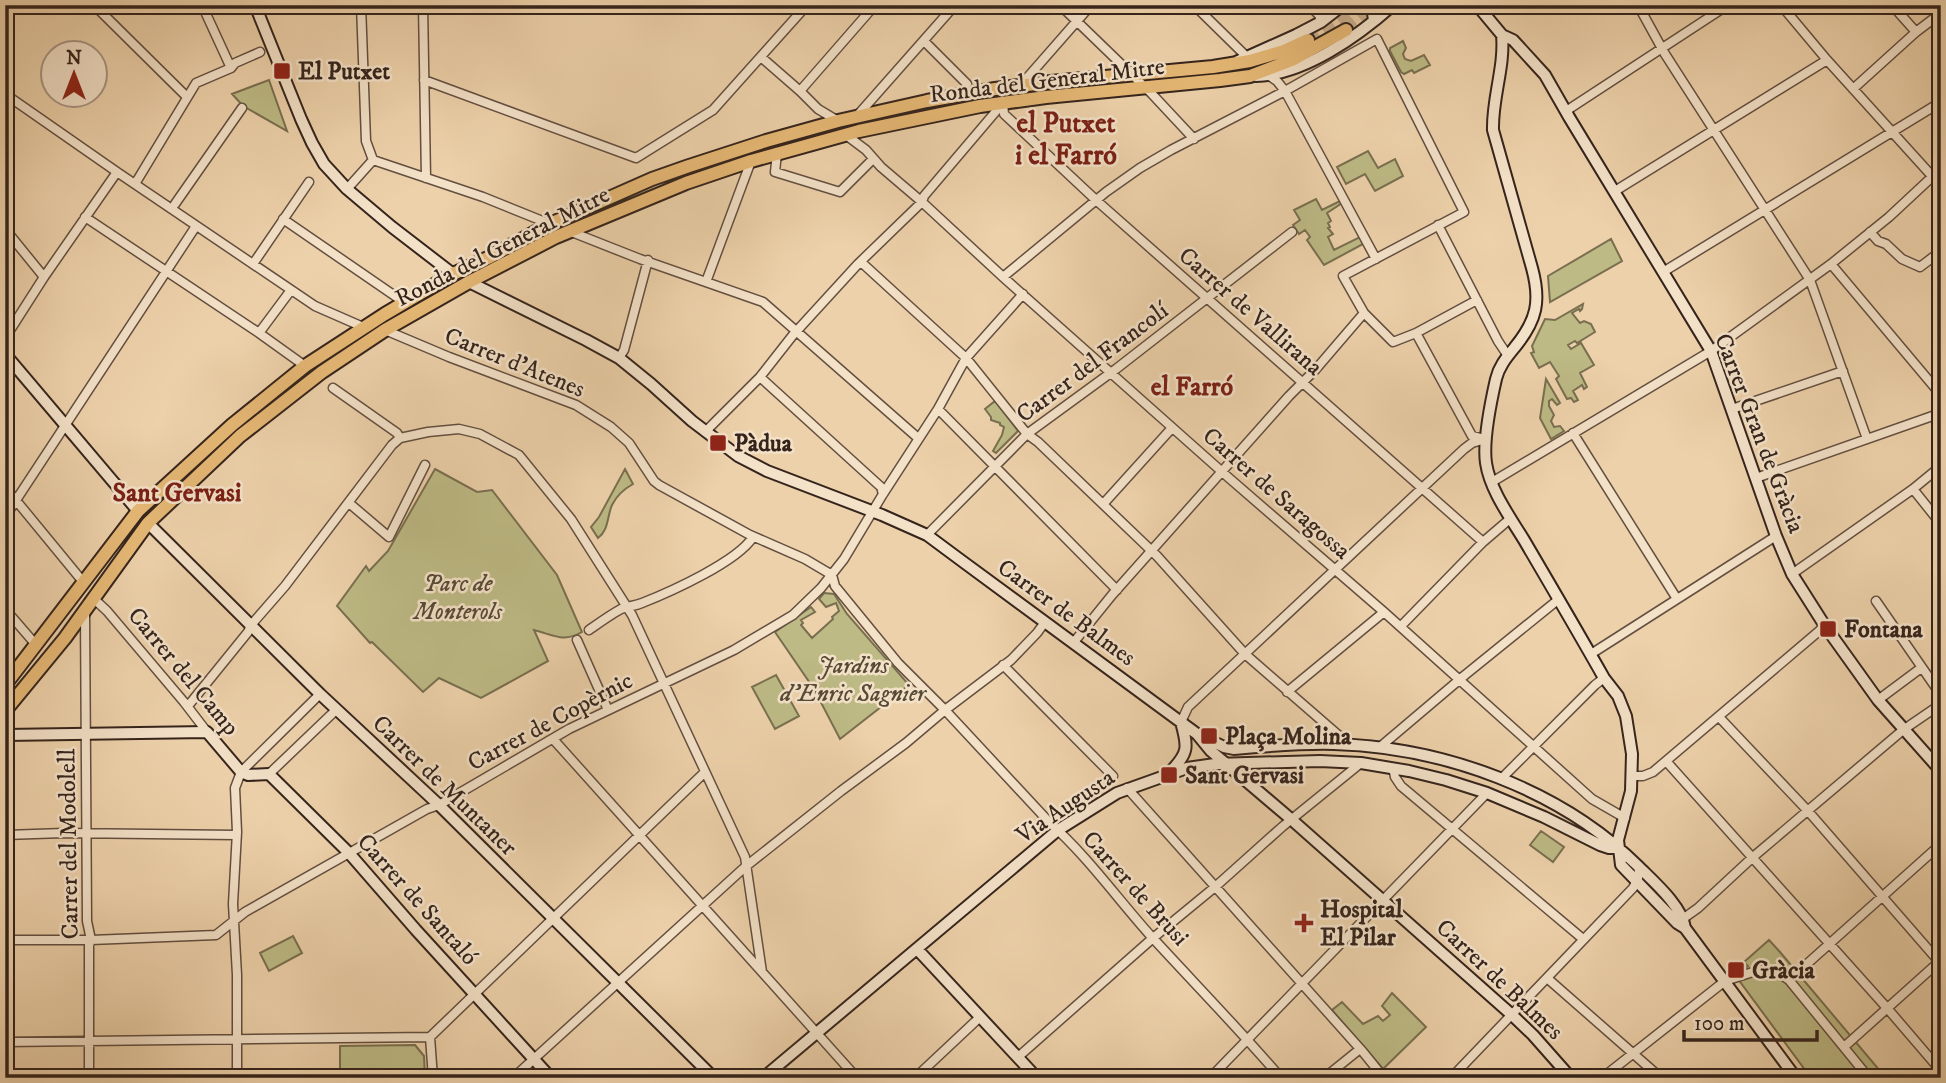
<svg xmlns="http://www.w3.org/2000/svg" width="1946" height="1083" font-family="'IM FELL DW Pica',serif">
  <rect width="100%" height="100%" fill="#edd1aa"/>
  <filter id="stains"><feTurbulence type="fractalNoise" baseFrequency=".00286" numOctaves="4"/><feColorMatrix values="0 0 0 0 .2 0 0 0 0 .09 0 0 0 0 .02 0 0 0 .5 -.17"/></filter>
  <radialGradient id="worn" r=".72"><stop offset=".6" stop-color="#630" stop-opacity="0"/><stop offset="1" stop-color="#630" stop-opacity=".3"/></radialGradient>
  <path fill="#bdba85" stroke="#796f50" stroke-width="2" d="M1403,41L1406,48L1403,54L1405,59L1411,61L1424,55L1430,65L1414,73L1412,70L1404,74L1401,72L1390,51V48Z
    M269,80L287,131L243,106L232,94Z
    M1368,151L1378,168L1395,159L1403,176L1375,191L1365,174L1346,184L1337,167Z
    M1316,199L1322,210L1340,201L1342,203L1327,213L1331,221L1328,223L1330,227L1328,228L1333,234L1328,237L1334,250L1360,237L1363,244L1324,265L1307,240L1310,237L1305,230L1299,234L1293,225L1300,220L1294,210Z
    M1611,239L1622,261L1550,302L1548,276Z
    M1583,304L1582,309L1580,311L1579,309L1572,313L1580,323L1584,321L1591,324L1595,332L1577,343L1575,341L1568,345L1571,349L1581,343L1594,365L1580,373L1587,387L1584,389L1582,385L1573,391L1578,400L1574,402L1571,398L1567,399L1556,379L1559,376L1550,362L1539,368L1531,353L1534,352L1532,346L1545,319L1555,320Z
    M1546,379L1560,403L1557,405L1552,399L1549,401V406L1554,415L1551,421L1554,427L1560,426L1564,431L1551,439L1540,418Z
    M995,401L1018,431L996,453L993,451L1002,435L1004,427L1000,425V423L991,420V417L985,409Z
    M435,469L477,492L492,490L557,575L582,632C563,643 554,635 534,630L548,661L481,698L439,678L423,692L372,642L370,643L337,606L366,566L369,571L388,551Z
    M625,469L633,484C624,489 617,495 612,505C607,516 609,530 598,538L591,527L599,517Z
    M824,593L834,594L847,614L909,685L840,739L814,689L775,632L811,607L815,612L801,620L803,623L801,625L812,638L833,619L832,617L839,611L836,603L826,607L819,599Z
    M776,675L799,716L775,729L752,687Z
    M1541,831L1564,847L1553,862L1530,845Z
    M293,936L302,953L269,971L260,953Z
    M1769,940L1780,952L1886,1078H1811L1735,975L1748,966L1744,962Z
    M1392,993L1426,1027L1383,1069L1332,1010L1342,1002L1363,1024L1378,1016L1383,1021L1390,1015L1382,1006Z
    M415,1045L424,1056L425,1078H340V1046Z"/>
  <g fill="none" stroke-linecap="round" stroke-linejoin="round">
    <path stroke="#c8ae8e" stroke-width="12" stroke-dasharray="12 6" stroke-linecap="butt" d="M1346,30L1377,5
      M1308,40L1360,5"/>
    <defs>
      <path id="street" d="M94,5L187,97
        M202,5L231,68
        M361,5L366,141L373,160
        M423,5L426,178
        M1060,5L1152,94L1194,139
        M1194,5L1250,60
        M1309,5L1319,15L1321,22
        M1638,5L1665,54L1810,280L1867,439
        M1781,5L1827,60L1941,186
        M1892,5L1916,32
        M924,41L967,84
        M761,57L800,91L818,109L838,121
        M1268,75L1277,81L1285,91L1376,259
        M424,80L636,158L713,110L807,5
        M1020,86L1091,5
        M1853,89L1916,32L1941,13
        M800,91L875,5
        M5,94L117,172L315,306L363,327
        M1003,103L1004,114L1097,201L1483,542
        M1566,111L1728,5
        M857,116L955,5
        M846,135L866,150L881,167L922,202L1003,277L1229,478L1384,612L1592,799L1625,818
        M777,153L775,172L840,192L873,159
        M373,160L483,197L550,224
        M135,184L196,83L231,68L235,63L260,52
        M347,189L373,160
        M1615,191L1827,60
        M175,204L242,108
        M85,217L259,333L305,366
        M283,219L395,296L405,302
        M1438,225L1498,341L1508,356
        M5,229L44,277
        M569,231L640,259L763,302L918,438
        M1870,232L1878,241L1886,244L1902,259L1920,267L1941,251
        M861,262L966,358L1027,434L1038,442L1157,556L1245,654L1344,740L1352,744
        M253,264L309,182
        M1831,264L1941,395
        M1663,272L1941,102
        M1003,277L1106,192L1140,168L1171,150L1285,91L1377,39L1464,212L1343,276L1364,313L1393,342L1416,333L1477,300
        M706,282L751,161
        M385,330L449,357L576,405L611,427L629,443L654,481L659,485L750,535L805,559L832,575L835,586L898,663L945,710L1050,823C1087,856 1117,898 1150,935C1194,983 1239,1029 1281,1078
        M259,333L291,290
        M1416,333L1472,436L1485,439
        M5,338L44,277L117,172
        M619,358L624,350L648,260
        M760,377L881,487L883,494
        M1932,384L1941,377
        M333,388L397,433L400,438
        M938,409L1117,590
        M1732,409L1843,371
        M705,432L760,377L793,335L858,264L922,202L924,196L1003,103
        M1573,433L1677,599
        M1756,478L1941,413
        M1492,482L1711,351L1831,264L1889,217L1933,176
        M5,487L84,583
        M1913,489L1941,524
        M1105,502L1171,429
        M349,503L389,537L425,465
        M5,517L196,226
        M927,535L1027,434L1116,369L1292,232
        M1792,574L1913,489L1941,466
        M93,598L107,611L184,702L207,732
        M1876,601L1941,695
        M5,609L37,646
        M85,612L87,921L91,940L89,945V1078
        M1402,625L1483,542L1511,518
        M589,630C599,623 610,615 621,609C628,606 635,606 642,603C670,592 737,562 753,537
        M577,640L608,710
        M1074,642L1112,595L1289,396L1316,369L1364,313
        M1591,654L1776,536
        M1003,665L1113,776
        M1287,692L1384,612
        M1878,700L1921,668
        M188,706L248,632L251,625L285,586L392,445L400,438L428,432L459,429L480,434L519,455L571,519L632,615L745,857L762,972
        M1719,717L1808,811L1941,964
        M1181,722L1188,707L1464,449L1472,443L1486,439
        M553,739L857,1078
        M1380,747L1465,675L1559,599
        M1666,761L1887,1008L1941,1071
        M1393,768L1395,777L1401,786L1583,939
        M269,774L336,710
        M1632,776H1643L1653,772L1825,626
        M1501,779L1595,685L1604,678
        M1127,788L1363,1052L1384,1078
        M5,835L64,833L236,835
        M1684,918L1698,908L1753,857L1903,730L1941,704
        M5,940H91L216,935L245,912L427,809L439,805L569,729L734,650L793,615L821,588L844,559L883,494L938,409L966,358L1023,294
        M1547,978L1661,1078
        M1789,980L1941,844
        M430,1037L705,772
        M430,1037L433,1078
        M5,1042L430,1037
        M1844,1047L1941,960
        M1018,1057L1153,938L1215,887L1282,827L1361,763
        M237,1078V975L233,904L237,832L235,788L241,772L320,694
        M513,1078L745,867L841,791L906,743L945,710L1011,660L1037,633L1045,622
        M915,1078L980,1017
        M1210,1078L1487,793
        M1324,1078L1360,1049
        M1451,1078L1633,888L1638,879L1639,868
        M1602,1078L1725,981L1756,971L1766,970L1777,972L1789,980L1869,1078"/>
      <path id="secondary" d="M255,5L301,119L312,143L324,164L347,189L392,227L453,274
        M1372,5L1374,21
        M1477,5L1502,35L1513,40L1545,75L1569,117L1711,351L1776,536L1792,574L1825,626L1878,700L1941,771
        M1502,35C1505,67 1492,98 1493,130L1532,268C1541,301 1537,320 1515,347C1507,357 1499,366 1496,379C1491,401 1483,442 1486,463C1490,490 1510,517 1524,540C1551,586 1578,632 1604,678L1618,696L1626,716L1632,754L1631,791L1618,840L1621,865L1677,923L1685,928L1796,1078
        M1238,61L1296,35L1321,22L1343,5
        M1256,76C1304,75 1358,36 1393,5
        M469,282L586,340L619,358L651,384L692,421L738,456L767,471L882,515L927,535L962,561L1197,734L1211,751L1292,820L1512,1015L1533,1035L1571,1078
        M5,354L138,511
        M148,523L320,694L439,805L714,1078
        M5,735L207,732L241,772L248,775L269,774L349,853L416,930L551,1078
        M1199,735L1224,747L1234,749C1267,746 1300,743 1334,744C1443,747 1560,789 1638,866C1654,882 1682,906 1685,928
        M1170,772C1189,753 1188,747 1181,722
        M917,949L1037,1078
        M763,1078L1058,830L1117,793L1187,768L1215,764L1320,761L1361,763L1409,771L1446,780L1487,793L1544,817L1600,845L1609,848H1617"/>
      <path id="primary" d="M5,685L138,511L232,425L305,366L385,314L453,274L490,257L550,224L652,179L689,166L766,141L838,121L927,101L995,89L1051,82L1213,67L1250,61L1284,51L1308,40
        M5,711L65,638L148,523L240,436L322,372L385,330L469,282L556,237L686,183L751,161L859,131L980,106L1046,97L1220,80L1250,76L1292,60L1346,30"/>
    </defs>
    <use href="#street" stroke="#634f40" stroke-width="11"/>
    <use href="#secondary" stroke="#35241c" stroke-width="14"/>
    <use href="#primary" stroke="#35241c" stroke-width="16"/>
    <use href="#street" stroke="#f3e1c8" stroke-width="8"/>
    <use href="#secondary" stroke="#f3e1c8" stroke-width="10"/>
    <use href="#primary" stroke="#e6b875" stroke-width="12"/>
  </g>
  <g fill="#8f2418" stroke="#f3e1c8" stroke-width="2.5">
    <rect x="273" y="62" width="18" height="18" rx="3.5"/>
    <rect x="709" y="434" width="18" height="18" rx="3.5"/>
    <rect x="1819" y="620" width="18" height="18" rx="3.5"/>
    <rect x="1200" y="727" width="18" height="18" rx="3.5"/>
    <rect x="1160" y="766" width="18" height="18" rx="3.5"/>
    <path d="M1300.5 912.5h7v7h7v7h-7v7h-7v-7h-7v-7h7z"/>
    <rect x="1727" y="961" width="18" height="18" rx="3.5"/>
  </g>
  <g text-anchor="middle" stroke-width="5" stroke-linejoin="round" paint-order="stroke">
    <g font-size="24" font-weight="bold" fill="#35241c" stroke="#f3e1c8" text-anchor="start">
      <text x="298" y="79">El Putxet</text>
      <text x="734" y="451">Pàdua</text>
      <text x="1844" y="637">Fontana</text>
      <text x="1225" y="744">Plaça Molina</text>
      <text x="1185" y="783">Sant Gervasi</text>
      <text x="1320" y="917">Hospital<tspan x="1320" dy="28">El Pilar</tspan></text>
      <text x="1752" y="978">Gràcia</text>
    </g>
    <g font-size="24" fill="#35241c" stroke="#f3e1c8">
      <text transform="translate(1047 80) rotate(-7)" y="8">Ronda del General Mitre</text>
      <text transform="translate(502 246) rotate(-27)" y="8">Ronda del General Mitre</text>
      <text transform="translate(1251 311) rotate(41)" y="8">Carrer de Vallirana</text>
      <text transform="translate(515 362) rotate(22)" y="8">Carrer d'Atenes</text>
      <text transform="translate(1092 362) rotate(-37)" y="8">Carrer del Francolí</text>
      <text transform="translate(1760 433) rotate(69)" y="8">Carrer Gran de Gràcia</text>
      <text transform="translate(1277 493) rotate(41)" y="8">Carrer de Saragossa</text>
      <text transform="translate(1067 612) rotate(36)" y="8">Carrer de Balmes</text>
      <text transform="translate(184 671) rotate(50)" y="8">Carrer del Camp</text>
      <text transform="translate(550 721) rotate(-28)" y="8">Carrer de Copèrnic</text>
      <text transform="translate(445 785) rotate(44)" y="8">Carrer de Muntaner</text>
      <text transform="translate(1065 806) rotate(-34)" y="8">Via Augusta</text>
      <text transform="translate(68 844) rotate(-91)" y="8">Carrer del Modolell</text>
      <text transform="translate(1136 888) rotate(48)" y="8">Carrer de Brusi</text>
      <text transform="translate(418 899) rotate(48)" y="8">Carrer de Santaló</text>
      <text transform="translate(1500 979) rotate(43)" y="8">Carrer de Balmes</text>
    </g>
    <g font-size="24" font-style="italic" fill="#574a36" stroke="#f3e1c8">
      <text x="458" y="591">Parc de<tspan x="458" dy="28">Monterols</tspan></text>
      <text x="853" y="673">Jardins<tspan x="853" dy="28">d'Enric Sagnier</tspan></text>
    </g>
    <g font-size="26" font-weight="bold" fill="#7a1f14" stroke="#f3e1c8">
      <text x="1192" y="395">el Farró</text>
      <text x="177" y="501">Sant Gervasi</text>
    </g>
    <g font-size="28" font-weight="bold" fill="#7a1f14" stroke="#f3e1c8">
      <text x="1066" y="132">el Putxet<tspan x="1066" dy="32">i el Farró</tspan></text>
    </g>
  </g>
  <rect width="1946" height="1083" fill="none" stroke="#edd1aa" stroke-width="28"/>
  <rect x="7" y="7" width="1932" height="1069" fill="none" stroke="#35241c" stroke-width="3.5"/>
  <rect x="14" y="14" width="1918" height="1055" fill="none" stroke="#35241c" stroke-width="2"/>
  <g transform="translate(74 74)"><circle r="33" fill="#f3e1c8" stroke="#a79583" stroke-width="2"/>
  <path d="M0-5L12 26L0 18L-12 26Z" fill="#8f2418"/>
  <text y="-10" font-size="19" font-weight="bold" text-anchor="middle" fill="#35241c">N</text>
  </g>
  <path d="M1684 1030v10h133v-10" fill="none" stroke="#35241c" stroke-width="3.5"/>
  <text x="1694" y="1030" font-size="21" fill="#35241c" stroke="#f3e1c8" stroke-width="5" paint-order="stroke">100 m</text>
  <rect width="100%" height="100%" filter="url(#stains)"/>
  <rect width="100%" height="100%" fill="url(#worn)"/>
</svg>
